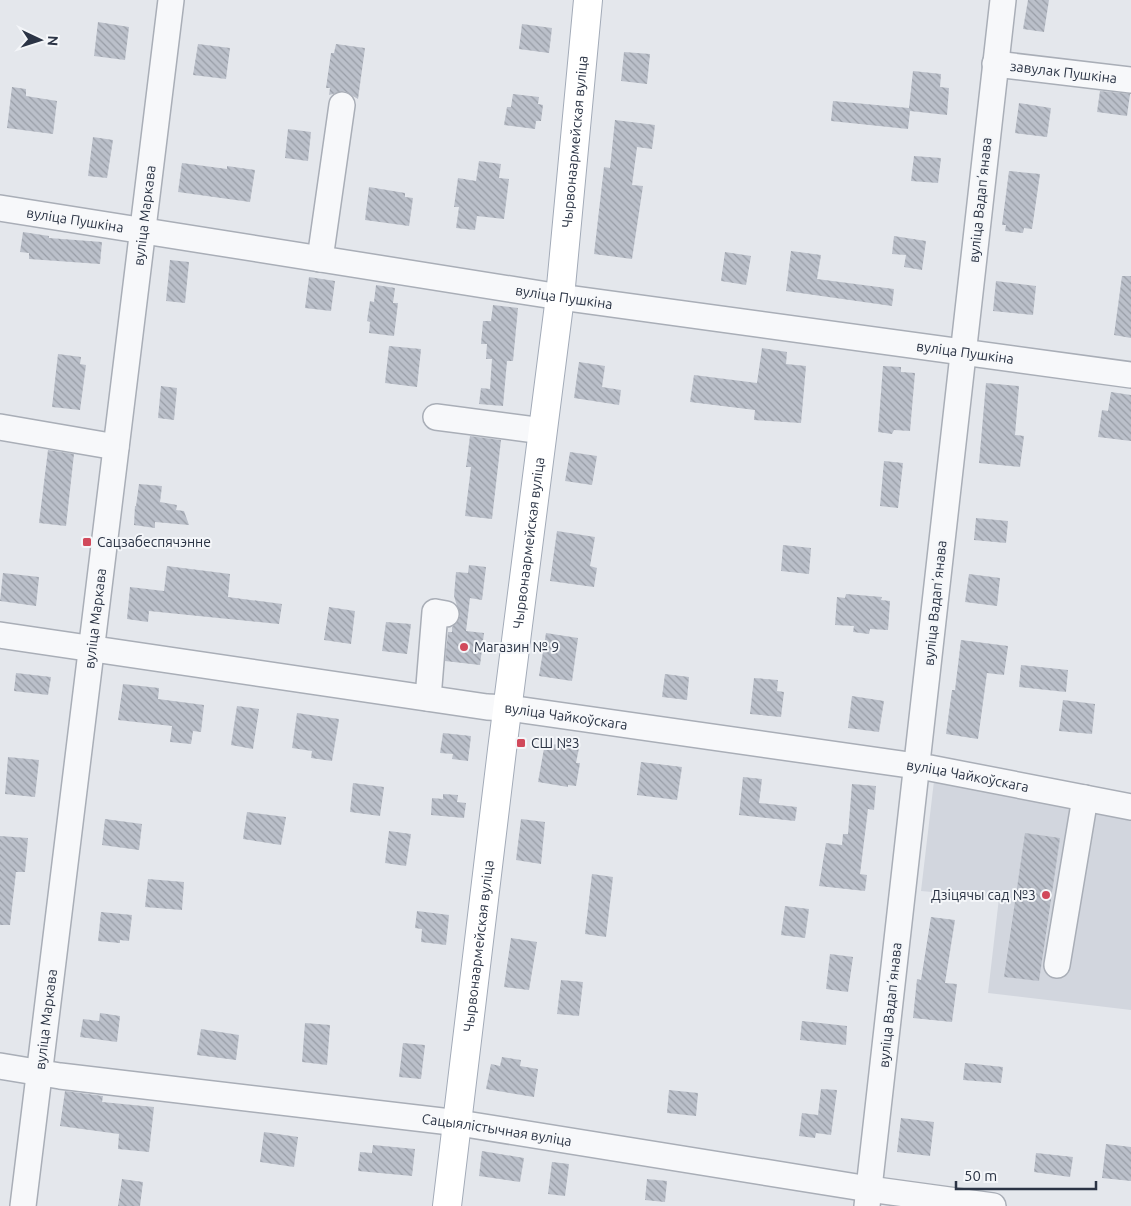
<svg xmlns="http://www.w3.org/2000/svg" width="1131" height="1206" font-family="Ubuntu,sans-serif">
  <defs>
    <pattern id="building-back-hatch" width="6" height="6" patternUnits="userSpaceOnUse" patternTransform="scale(1.25)"><rect width="6" height="6" fill="#bbc0ca"/><path d="M-1 5l2 2M0 0l6 6M5-1l2 2" fill="none" stroke="#989da6"/></pattern>
  </defs>
  <rect width="100%" height="100%" fill="#e4e7ec"/>
  <path fill="#d2d6de" d="M934,781L1131,814V1010L988,993L999,898L921,891Z"/>
  <path fill="url(#building-back-hatch)" d="M1028,0H1049L1044,32L1023,29Z
    M98,22L129,27L125,60L94,56Z
    M522,24L552,28L549,53L519,49Z
    M198,44L230,48L226,79L193,75Z
    M336,44L365,48L358,99L344,91L329,95L330,88H326L331,53H334Z
    M624,52L650,54L647,84L621,81Z
    M913,71L941,74L940,87L949,88L947,115L910,111L908,129L831,121L833,101L909,108Z
    M12,87L26,89V96L57,101L53,134L7,128Z
    M1100,91L1130,94L1127,116L1097,112Z
    M513,94L539,97L538,104L543,105L541,121H536L535,129L504,125L507,107H511Z
    M1019,103L1051,108L1047,137L1015,133Z
    M615,120L655,125L652,149L637,147L632,185L643,186L632,259L594,254L604,167L610,168Z
    M288,129L311,132L308,161L285,158Z
    M93,137L113,140L107,178L88,176Z
    M914,156L941,158L938,183L911,181Z
    M479,161L501,164L499,178L509,179L504,219L477,216L475,230L456,228L459,207H454L458,178L476,181Z
    M182,163L227,169V166L255,170L250,202L178,192Z
    M1009,171L1040,174L1032,229L1024,228L1023,233L1005,231L1006,225H1002Z
    M369,187L405,193V197L413,198L409,226L365,220Z
    M23,232L49,236V238L102,242L100,264L29,259V253L20,252Z
    M894,236L926,241L922,270L904,267L906,255L892,254Z
    M791,251L821,255L817,279L894,289L892,306L786,291Z
    M725,252L751,256L746,285L721,281Z
    M170,260L189,262L185,303L166,301Z
    M1122,276H1131V338L1114,335Z
    M309,277L335,281L331,311L305,308Z
    M996,281L1036,286L1033,315L993,311Z
    M376,285L395,288L393,303H398L394,336L369,333L370,322L367,321L370,301L374,302Z
    M493,305L518,308L513,361H507L503,406L479,404L481,388L490,389L492,359H486L487,344H481L483,321H491Z
    M389,346L421,349L417,387L385,383Z
    M762,348L787,352L786,364L806,366L801,423L754,420L755,410L690,402L694,375L757,383Z
    M58,354L81,357L80,364L86,365L80,410L52,407Z
    M579,362L605,366L602,387L621,390L619,405L574,398Z
    M883,366L901,367V372L915,373L910,431L894,430L892,434L878,432Z
    M986,383L1019,386L1015,435L1024,436L1020,467L979,463Z
    M161,386L177,388L174,420L158,418Z
    M1111,392L1131,395V441L1098,437L1102,410L1108,411Z
    M470,436L501,440L492,519L465,516L471,467H466Z
    M48,450L74,454L66,526L39,523Z
    M570,452L597,456L592,485L565,481Z
    M884,461L903,463L898,508L880,506Z
    M139,484L162,486L160,502L177,505L176,510L184,511L189,525L155,522V528L134,525L135,506H136Z
    M976,518L1008,521L1006,543L974,540Z
    M557,531L595,537L590,566L597,568L594,587L550,581Z
    M783,545L811,548L809,574L781,571Z
    M469,565L486,567L482,600L470,598L466,631L484,633L480,665L445,661L448,632H452V627L460,616L454,596L456,572L468,573Z
    M167,566L230,574L228,597L282,604L279,624L149,611L148,622L127,619L130,587L164,591Z
    M3,573L39,577L36,606L0,601Z
    M969,574L1000,578L997,606L965,602Z
    M846,594L882,597L881,600L890,601L888,630L870,629L869,634L853,632L854,626L835,625L837,597L845,598Z
    M329,607L355,611L351,644L324,640Z
    M386,622L411,624L407,654L382,651Z
    M546,633L578,638L572,681L539,676Z
    M961,640L1008,646L1004,675L987,673L978,739L946,734L952,690H955Z
    M1021,665L1068,670L1066,692L1019,687Z
    M16,673L51,677L48,695L14,691Z
    M665,674L689,677L687,700L662,697Z
    M754,678L778,680L777,691L784,692L781,717L750,714Z
    M123,684L159,688L158,699L204,705L201,732L193,731L191,744L170,742L172,726L118,720Z
    M852,696L884,701L879,732L848,728Z
    M1063,700L1095,704L1092,734L1059,731Z
    M237,706L259,709L253,749L231,745Z
    M297,713L339,719L332,761L311,758L312,751L292,748Z
    M443,733L471,736L468,761L452,759L453,754L440,753Z
    M545,743L579,748L576,763H580L576,786L568,785V787L538,782Z
    M8,757L39,760L35,797L5,794Z
    M641,762L682,767L677,800L637,795Z
    M743,777L762,779L759,803L797,807L795,821L739,815Z
    M353,783L384,787L380,816L350,812Z
    M852,784L876,786L874,810L868,809L860,874L867,875L865,891L819,886L826,843L842,845L843,834H848Z
    M443,794L458,795L457,802L466,803L464,818L431,815L432,798L443,799Z
    M247,812L286,817L281,845L243,839Z
    M105,819L142,824L139,850L102,845Z
    M521,819L545,822L541,864L516,860Z
    M389,831L411,834L406,866L385,863Z
    M1025,833L1060,838L1039,981L1004,977Z
    M0,836L28,838L25,872H16L10,925H0Z
    M592,874L613,877L606,937L585,934Z
    M148,879L184,882L182,910L145,907Z
    M785,906L809,909L805,938L781,935Z
    M417,911L449,915L446,945L421,942L422,929L415,928Z
    M101,912L132,915L129,941L120,940V943L98,941Z
    M931,917L955,920L945,983L957,984L952,1022L913,1018L917,979L921,980Z
    M511,938L537,942L529,990L504,987Z
    M830,954L853,957L848,992L826,989Z
    M561,980L583,982L579,1016L557,1014Z
    M100,1013L120,1016L117,1042L80,1037L83,1019L99,1021Z
    M802,1021L847,1026L846,1045L800,1040Z
    M305,1023L330,1025L327,1065L302,1062Z
    M201,1029L239,1035L236,1060L197,1055Z
    M403,1043L425,1045L421,1079L399,1077Z
    M502,1057L521,1060L520,1066L538,1069L534,1097L486,1089L491,1064L500,1066Z
    M965,1063L1003,1067L1001,1083L963,1080Z
    M821,1089L837,1090L831,1135L816,1133L815,1138L799,1136L802,1113L818,1115Z
    M669,1090L698,1093L696,1116L667,1113Z
    M65,1091L103,1096L102,1102L154,1107L149,1152L118,1149L119,1134L60,1126Z
    M901,1118L934,1122L930,1156L897,1152Z
    M264,1132L298,1137L294,1167L260,1162Z
    M1106,1144L1131,1147V1181L1102,1178Z
    M373,1145L415,1149L412,1176L358,1171L360,1152L372,1153Z
    M482,1151L524,1158L520,1182L479,1176Z
    M1036,1153L1073,1157L1070,1177L1034,1172Z
    M552,1162L569,1164L565,1196L548,1194Z
    M122,1179L143,1182L140,1206H118Z
    M647,1179L667,1181L665,1202L645,1200Z"/>
  <g fill="none" stroke-linecap="round" stroke-linejoin="round">
    <defs>
      <g id="minor">
        <path id="s1" d="M995,64L1131,80"/>
        <path id="s2" d="M0,208L560,297L1131,375"/>
        <path d="M320,259L342,105"/>
        <path d="M436,417L543,431"/>
        <path d="M0,427L116,447"/>
        <path id="s3" d="M0,635L487,707L509,708L930,768L1131,807"/>
        <path d="M428,698L435,612L446,614"/>
        <path d="M1057,965L1085,798"/>
        <path id="s4" d="M0,1066L60,1076L459,1123L869,1189L993,1206"/>
        <path id="s5" d="M23,1206L171,0"/>
        <path d="M867,1206L1003,0"/>
      </g>
      <g id="major">
        <path id="s6" d="M447,1206L502,750L560,297L588,0"/>
      </g>
    </defs>
    <use href="#minor" stroke="#a9aeb7" stroke-width="28"/>
    <use href="#major" stroke="#a3abb8" stroke-width="30"/>
    <use href="#minor" stroke="#f7f8fa" stroke-width="25"/>
    <use href="#major" stroke="#fff" stroke-width="28"/>
  </g>
  <g fill="#d1495b" stroke="#f4f6f9" stroke-width="2">
    <rect x="82" y="537" width="10" height="10" rx="2.5"/>
    <circle cx="464" cy="647" r="5"/>
    <rect x="516" y="738" width="10" height="10" rx="2.5"/>
    <circle cx="1046" cy="895" r="5"/>
  </g>
  <g text-anchor="middle" stroke-width="4" stroke-linejoin="round" paint-order="stroke">
    <g font-size="14" fill="#2b3445" stroke="#f4f6f9">
      <text dy="5" stroke="none"><textPath href="#s1" startOffset="69">завулак Пушкіна</textPath></text>
      <text dy="5" stroke="none"><textPath href="#s6" startOffset="1072">Чырвонаармейская вуліца</textPath></text>
      <text transform="translate(980 200) rotate(-84)" y="5">вуліца Вадапʼянава</text>
      <text dy="5" stroke="none"><textPath href="#s5" startOffset="998">вуліца Маркава</textPath></text>
      <text dy="5" stroke="none"><textPath href="#s2" startOffset="76">вуліца Пушкіна</textPath></text>
      <text dy="5" stroke="none"><textPath href="#s2" startOffset="571">вуліца Пушкіна</textPath></text>
      <text dy="5" stroke="none"><textPath href="#s2" startOffset="976">вуліца Пушкіна</textPath></text>
      <text dy="5" stroke="none"><textPath href="#s6" startOffset="668">Чырвонаармейская вуліца</textPath></text>
      <text transform="translate(935 603) rotate(-84)" y="5">вуліца Вадапʼянава</text>
      <text dy="5" stroke="none"><textPath href="#s5" startOffset="592">вуліца Маркава</textPath></text>
      <text dy="5" stroke="none"><textPath href="#s3" startOffset="572">вуліца Чайкоўскага</textPath></text>
      <text dy="5" stroke="none"><textPath href="#s3" startOffset="978">вуліца Чайкоўскага</textPath></text>
      <text dy="5" stroke="none"><textPath href="#s6" startOffset="262">Чырвонаармейская вуліца</textPath></text>
      <text transform="translate(890 1005) rotate(-84)" y="5">вуліца Вадапʼянава</text>
      <text dy="5" stroke="none"><textPath href="#s5" startOffset="188">вуліца Маркава</textPath></text>
      <text dy="5" stroke="none"><textPath href="#s4" startOffset="501">Сацыялістычная вуліца</textPath></text>
    </g>
    <g font-size="14" fill="#2b3445" stroke="#f4f6f9" text-anchor="start">
      <text x="97" y="547">Сацзабеспячэнне</text>
      <text x="474" y="652">Магазин № 9</text>
      <text x="531" y="748">СШ №3</text>
      <text x="1036" y="900" text-anchor="end">Дзіцячы сад №3</text>
    </g>
  </g>
  <g transform="translate(40 40) rotate(94)" stroke="#f4f6f9" stroke-width="4" paint-order="stroke">
  <path d="M0-4L9 19L0 12L-9 19Z" fill="#2b3445"/>
  <text y="-8" font-size="14" font-weight="bold" text-anchor="middle" fill="#2b3445">N</text>
  </g>
  <path d="M956 1181v8h140v-8" fill="none" stroke="#2b3445" stroke-width="2.5"/>
  <text x="964" y="1181" font-size="15" fill="#2b3445" stroke="#f4f6f9" stroke-width="4" paint-order="stroke">50 m</text>
</svg>
